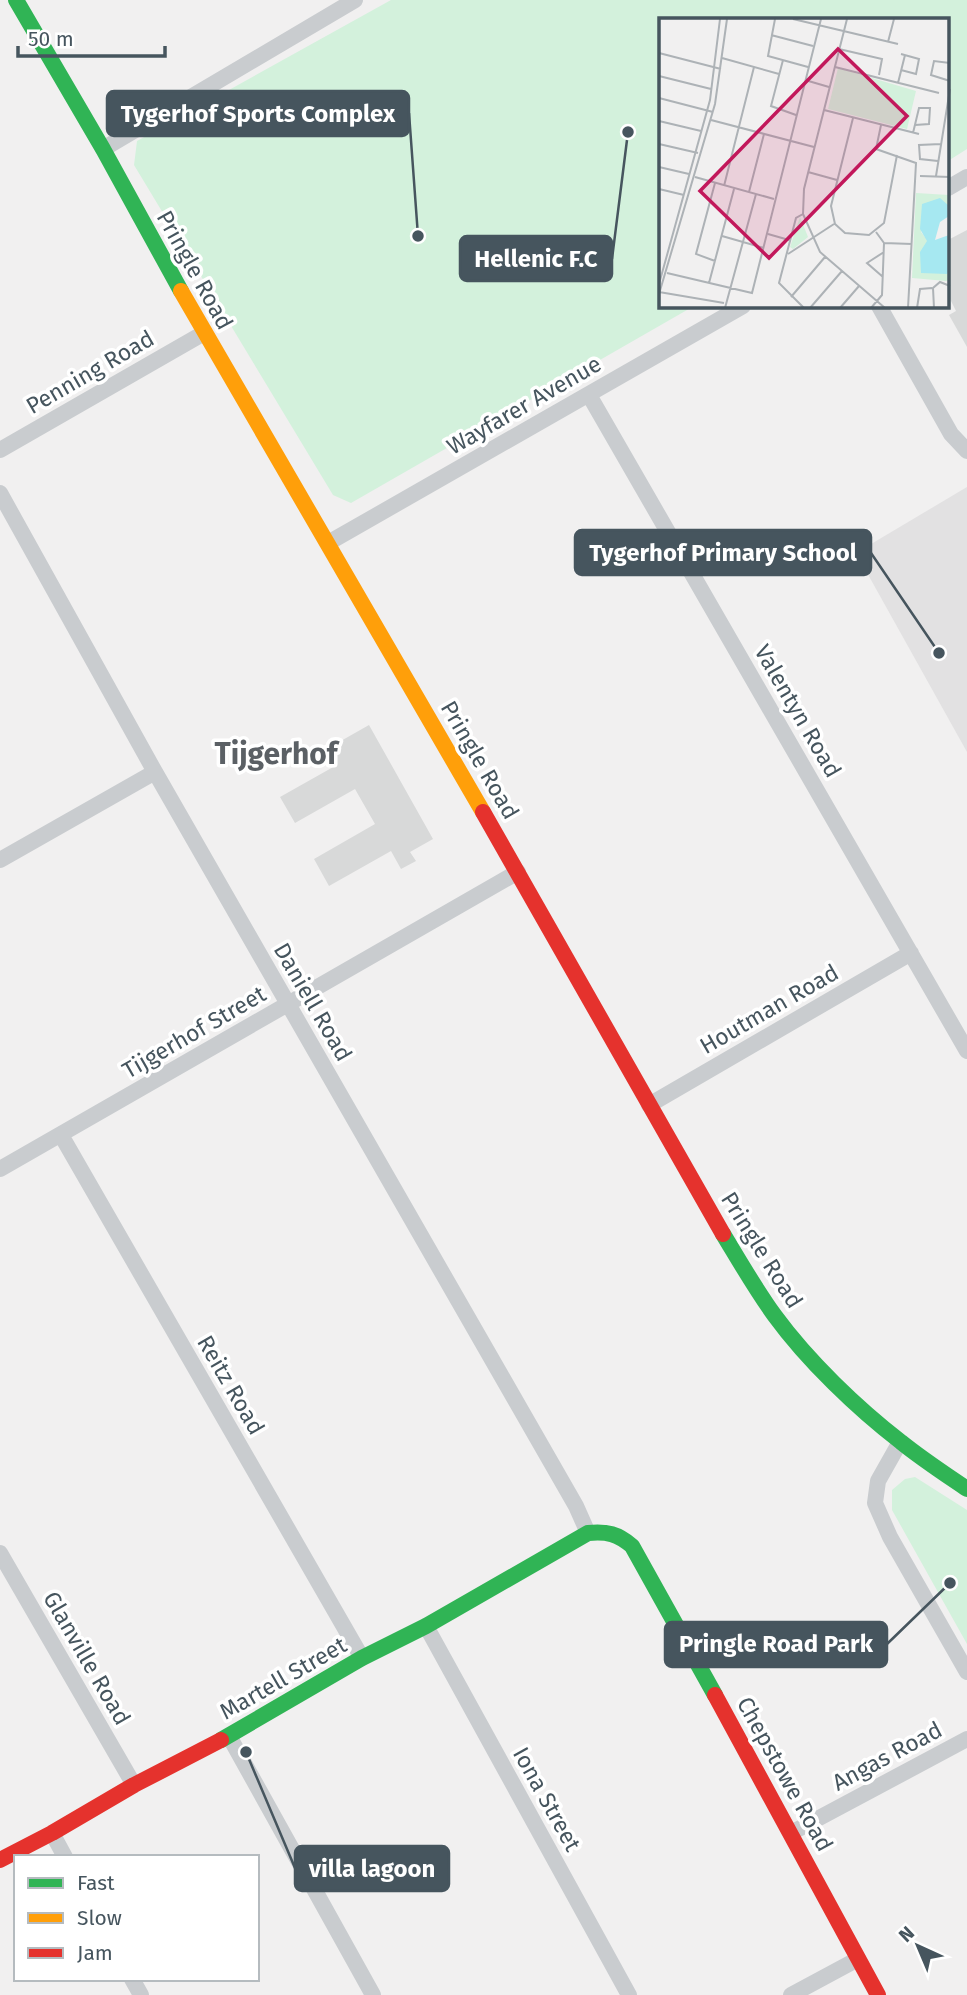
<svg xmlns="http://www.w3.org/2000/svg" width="967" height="1995" font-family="'Fira Sans',sans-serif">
  <rect width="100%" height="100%" fill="#f1f0f0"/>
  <path fill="#e2e1e2" d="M967,487V752L856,553Z"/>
  <path fill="#d3f1dc" d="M391,0H967V149L948,161V19H661V306H694L351,503L333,495L134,165L137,141Z
    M915,1477L967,1510V1644L892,1510V1490L905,1479Z"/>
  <path fill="#d8d9d9" d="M967,230V347L949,315L956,311L948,295V240Z
    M369,725L433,839L410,852L416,861L401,869L391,851L329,886L314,859L375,824L355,789L295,823L280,797L335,766L325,750Z"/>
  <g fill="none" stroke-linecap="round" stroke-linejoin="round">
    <path stroke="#c9cccf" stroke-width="16" d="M103,149L355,0
      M948,188L967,177
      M879,306L951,434L967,451
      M589,395L967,1051
      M0,450L204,333
      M0,493L155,772L576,1506L588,1533
      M328,543L743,306
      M0,860L155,772
      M649,1105L911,953
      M61,1135L362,1658
      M0,1169L518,872
      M900,1442L878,1481L875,1503L890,1537L967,1672
      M0,1553L134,1785
      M426,1626L629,1995
      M229,1736L373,1995
      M52,1833L65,1857
      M791,1833L967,1739
      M132,1979L141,1995
      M791,1995L858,1959"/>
    <path stroke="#30b455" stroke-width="16" d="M16,0L103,149L181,291
      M723,1234C740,1262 756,1290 775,1316C808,1361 857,1408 901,1442C922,1459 945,1474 967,1489
      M221,1740L362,1658L426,1626L588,1533C607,1531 618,1534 632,1546L715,1695"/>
    <path stroke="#ff9f0a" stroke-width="16" d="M181,291L483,812"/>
    <path stroke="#e5322d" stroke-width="16" d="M483,812L723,1234
      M715,1695L878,1995
      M0,1860L52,1833L134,1785L221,1740"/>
  </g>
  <g text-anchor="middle" stroke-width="7" stroke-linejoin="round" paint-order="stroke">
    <g font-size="23" fill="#46555e" stroke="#fff">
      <text transform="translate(195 270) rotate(61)" y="8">Pringle Road</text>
      <text transform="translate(90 372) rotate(-30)" y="8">Penning Road</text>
      <text transform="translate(524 405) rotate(-30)" y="8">Wayfarer Avenue</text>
      <text transform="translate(798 711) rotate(60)" y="8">Valentyn Road</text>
      <text transform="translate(480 760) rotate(60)" y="8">Pringle Road</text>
      <text transform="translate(313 1002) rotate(60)" y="8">Daniell Road</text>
      <text transform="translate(769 1009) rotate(-30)" y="8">Houtman Road</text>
      <text transform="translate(194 1032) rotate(-30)" y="8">Tijgerhof Street</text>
      <text transform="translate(762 1250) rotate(58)" y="8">Pringle Road</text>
      <text transform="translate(231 1385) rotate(60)" y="8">Reitz Road</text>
      <text transform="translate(87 1658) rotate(60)" y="8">Glanville Road</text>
      <text transform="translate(283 1678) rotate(-30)" y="8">Martell Street</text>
      <text transform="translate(887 1756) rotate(-28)" y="8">Angas Road</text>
      <text transform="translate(785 1774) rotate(61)" y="8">Chepstowe Road</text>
      <text transform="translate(547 1799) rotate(61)" y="8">Iona Street</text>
    </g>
    <g font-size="30" font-weight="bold" fill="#5b6065" stroke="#fff">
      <text x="276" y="764">Tijgerhof</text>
    </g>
  </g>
  <g transform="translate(659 18)">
    <rect width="290" height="290" fill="#f1f0f0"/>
    <path d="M179,50L257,73L248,111L169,91ZM257,175L290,177V188L278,182L262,214L290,250V235V262L287,263L253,260ZM141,199L149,219L134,231L131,229Z" fill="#d3f1dc"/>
    <path d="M281,180L290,188V198L281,204L276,222L290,217V252L288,256L262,255L261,234L268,223L261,211L263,186Z" fill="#a6e8f1"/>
    <path fill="none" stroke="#adb2b6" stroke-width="2" d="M116,1L109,38L149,49M134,1L239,26M188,1L145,171L144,196L161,234L226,290M112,17L154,28M229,24L235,1M180,31L223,41L220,57M0,35L62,51M63,40L120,56M124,42L112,88L137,97M291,45L275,43L272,57L291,63M176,49L280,75M242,52L257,56L260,41L242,36M0,58L52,71M146,62L170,69M239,65L246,37M0,80L54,94M165,92L260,116M194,100L172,188L176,206L186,215L210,217L225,205L238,137M52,102L155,129M0,103L42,113M222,107L217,131L257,145L249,290M254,115L260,90H271L270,106L256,107M0,126L39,135M279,143L261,141L260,127L282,126M0,149L30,156M149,154L178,162M261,158L291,159M277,158L291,71M36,159L115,181M65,168L95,49M0,171L25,177M90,174L105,116M144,196L137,200L120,265L145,290M109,216L130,222M63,218L105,230M225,225L253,226M129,236L175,206M56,243L37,236L56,165M8,255L93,275L162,1M224,259L208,245L225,234M50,265L75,171M0,266L51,82L61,1M0,274L65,285M0,276L56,86L68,1M132,279L166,239M66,290L97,176M151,290L183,253M181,290L200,268M212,290L223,277L225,225L217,214M258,290L261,271L273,270M275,290L274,270L281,264L291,268"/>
    <path fill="#c2185b" fill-opacity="0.15" stroke="#c2185b" stroke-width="3.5" d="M179,31L248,98L110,240L41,173Z"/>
    <rect width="290" height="290" fill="none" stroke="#46555e" stroke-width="3.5"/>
  </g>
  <path fill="none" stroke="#46555e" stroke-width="2.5" d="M418 236L409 113M628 132L612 259M939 653L871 553M950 1583L887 1644M246 1752L295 1868"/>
  <g fill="#46555e" stroke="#fff" stroke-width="2.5">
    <circle cx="418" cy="236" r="7"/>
    <circle cx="628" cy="132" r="7"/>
    <circle cx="939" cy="653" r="7"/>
    <circle cx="950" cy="1583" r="7"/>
    <circle cx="246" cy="1752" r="7"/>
  </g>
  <g fill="#46555e" stroke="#46555e" stroke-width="2.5">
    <rect x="107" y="91" width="302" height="45" rx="7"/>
    <rect x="460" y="236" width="152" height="45" rx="7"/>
    <rect x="575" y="530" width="296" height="45" rx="7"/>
    <rect x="665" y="1622" width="222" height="45" rx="7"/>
    <rect x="295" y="1846" width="154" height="45" rx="7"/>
  </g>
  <g font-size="24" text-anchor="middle" font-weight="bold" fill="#fff">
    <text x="258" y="122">Tygerhof Sports Complex</text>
    <text x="536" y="267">Hellenic F.C</text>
    <text x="723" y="561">Tygerhof Primary School</text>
    <text x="776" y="1652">Pringle Road Park</text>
    <text x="372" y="1877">villa lagoon</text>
  </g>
  <rect x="14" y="1855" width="245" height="126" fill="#ffffff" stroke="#b5bbbf" stroke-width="2"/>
  <rect x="28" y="1878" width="35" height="10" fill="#30b455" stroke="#b5bbbf" stroke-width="2"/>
  <text x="77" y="1890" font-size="21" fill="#46555e">Fast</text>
  <rect x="28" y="1913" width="35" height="10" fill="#ff9f0a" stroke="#b5bbbf" stroke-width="2"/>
  <text x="77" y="1925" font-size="21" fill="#46555e">Slow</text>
  <rect x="28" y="1948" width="35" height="10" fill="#e5322d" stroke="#b5bbbf" stroke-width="2"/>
  <text x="77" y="1960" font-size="21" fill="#46555e">Jam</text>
  <g transform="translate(918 1946) rotate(316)" stroke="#ffffff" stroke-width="5" paint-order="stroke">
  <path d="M0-5L12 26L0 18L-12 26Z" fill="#46555e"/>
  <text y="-10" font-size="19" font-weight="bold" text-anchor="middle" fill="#46555e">N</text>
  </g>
  <path d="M18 46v10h147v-10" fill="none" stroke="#46555e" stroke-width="3.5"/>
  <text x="28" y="46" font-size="21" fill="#46555e" stroke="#ffffff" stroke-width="5" paint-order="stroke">50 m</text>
</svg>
